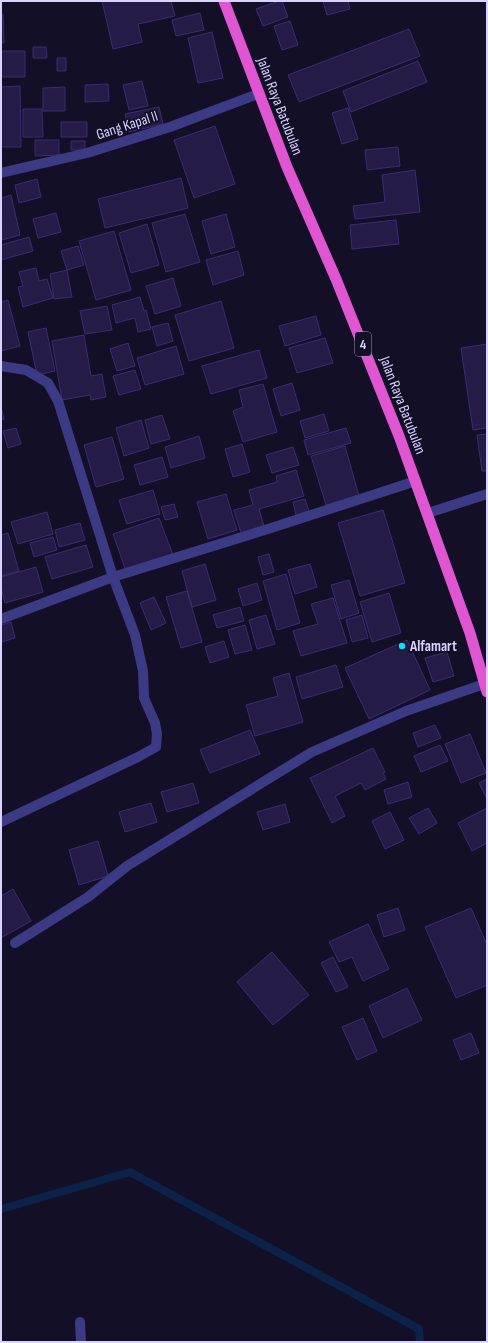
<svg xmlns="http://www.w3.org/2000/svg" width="488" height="1343" font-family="'Sofia Sans Condensed',sans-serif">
  <rect width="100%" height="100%" fill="#130f26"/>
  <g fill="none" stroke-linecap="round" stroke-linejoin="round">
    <path stroke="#0c2248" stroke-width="8" d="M1,1209L130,1172L419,1329L420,1342"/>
  </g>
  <path fill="#241b47" stroke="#3b2d73" d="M102,1H171L175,16L138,24L142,42L113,49Z
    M279,1H282L288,17L263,26L256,9Z
    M323,1H348L350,9L327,15Z
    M200,13L204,30L176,36L172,20Z
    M3,14L4,43H1V15Z
    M290,21L298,45L282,50L274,26Z
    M409,29L420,56L299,102L288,75Z
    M212,32L223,78L198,83L188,38Z
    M33,47H46L47,58H33Z
    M1,51H25V77H1Z
    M57,58H66V71H57Z
    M418,61L427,82L351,112L343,91Z
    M142,81L148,106L129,110L123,85Z
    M108,84L109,101L85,102V85Z
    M20,86L21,147H1V87Z
    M65,87V111H43V88Z
    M159,107L163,124L129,132L125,114Z
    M348,108L358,139L342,144L332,113Z
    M23,109H42L43,137H23Z
    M61,122H87V137H61Z
    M215,126L235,184L194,198L174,140Z
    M35,140H59V155L35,156Z
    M71,141H85V150H71Z
    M398,147L400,166L367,170L365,150Z
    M415,170L420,212L355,219L353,206L385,202L382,175Z
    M181,178L188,208L105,228L98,199Z
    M37,179L41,197L19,203L15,185Z
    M11,195L20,235L2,240L1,198Z
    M56,213L61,232L38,238L33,219Z
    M185,214L200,262L166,272L152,223Z
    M226,214L235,247L211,254L202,221Z
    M396,220L399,244L352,249L350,225Z
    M147,224L159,265L131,273L119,233Z
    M114,231L131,290L96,300L79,241Z
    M29,237L33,251L1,260V245Z
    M78,246L84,265L67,270L61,251Z
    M238,251L244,275L213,285L206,260Z
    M36,268L39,281L47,279L53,298L23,307L18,287L23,286L19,272Z
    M67,270L72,297L54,299L50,274Z
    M173,278L181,306L155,314L146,286Z
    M140,297L144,311L146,310L151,329L138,332L135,318L116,323L112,305Z
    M8,300L20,346L1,351V302Z
    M221,301L234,348L189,361L175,315Z
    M107,306L112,330L85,334L80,311Z
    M316,316L321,335L285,346L279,326Z
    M168,323L173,341L157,346L152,327Z
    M46,328L55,371L37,375L28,332Z
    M84,335L91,376L102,374L106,397L91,400L90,395L62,400L52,341Z
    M325,338L333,363L297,373L289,348Z
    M128,343L135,366L117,371L110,349Z
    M487,344V428L473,430L461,348Z
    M176,346L184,374L145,385L137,358Z
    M259,350L267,378L211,394L202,366Z
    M135,370L141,389L119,395L113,376Z
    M292,383L300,410L281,416L273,389Z
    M263,384L277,432L243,442L233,411L243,407L239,390Z
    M1,407L4,419L1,420Z
    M324,414L329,431L305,438L300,421Z
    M162,415L170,439L151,444L145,420Z
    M141,420L149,448L124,456L116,428Z
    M16,428L21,444L8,448L3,431Z
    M346,428L351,443L308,455L304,440Z
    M487,434V471H482L477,435Z
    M199,436L205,458L171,468L165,447Z
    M112,437L124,479L96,487L84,445Z
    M242,444L250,472L233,477L225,449Z
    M345,446L359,496L326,505L311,456Z
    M293,447L299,465L272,473L266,455Z
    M162,457L168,477L140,485L134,465Z
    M296,470L304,496L259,509L264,526L241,533L234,510L253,505L249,490L277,482L276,476Z
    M153,490L160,514L127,524L119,500Z
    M226,494L237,530L208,539L197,502Z
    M305,499L309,511L296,515L293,502Z
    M174,504L178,517L165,520L161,507Z
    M383,510L405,583L360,596L338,523Z
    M47,512L53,534L18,544L11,522Z
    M159,518L173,555L126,571L113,534Z
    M80,523L85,540L59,547L55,530Z
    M8,533L19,571L1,576V535Z
    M53,537L57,550L34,557L30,543Z
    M86,545L93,567L52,579L45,557Z
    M269,554L274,572L263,575L258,557Z
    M205,564L216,600L192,607L182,571Z
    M310,564L317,587L295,594L288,570Z
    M36,567L43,592L5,603L1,588V577Z
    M286,574L300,623L277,630L263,581Z
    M349,580L359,613L341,619L331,585Z
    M257,583L262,600L243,606L238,589Z
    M187,591L202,642L181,648L166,597Z
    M389,593L401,633L372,642L360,602Z
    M154,597L166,623L151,630L140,603Z
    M333,598L347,643L301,656L293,631L318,624L311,604Z
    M240,607L244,621L217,628L213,615Z
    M266,615L275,644L257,649L249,620Z
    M362,615L368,638L352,642L346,620Z
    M11,622L15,638L1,642V625Z
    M245,625L252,650L235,654L228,630Z
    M407,640L430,690L369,719L345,668Z
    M224,641L229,657L210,663L205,647Z
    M447,652L454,676L433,682L425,658Z
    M336,665L343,687L302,699L296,677Z
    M289,673L303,722L255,736L246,705L278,696L273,678Z
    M435,725L441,738L418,747L413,733Z
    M250,730L260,754L210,773L200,750Z
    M470,734L486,773L461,783L445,744Z
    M440,745L448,761L421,772L414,756Z
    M373,748L385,772L383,773L386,779L365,790L361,783L335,796L345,816L332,823L310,778Z
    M487,779V799L479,783Z
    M408,782L412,797L388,804L384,790Z
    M193,783L199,803L167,812L161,792Z
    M151,803L157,822L125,832L119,812Z
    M285,804L290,822L263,830L257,812Z
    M428,808L437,823L419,834L409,818Z
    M487,808V843L472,851L458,823Z
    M390,812L404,840L385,849L372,821Z
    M98,841L108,876L79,885L69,850Z
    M13,889L31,921L1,938V896Z
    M398,908L405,930L384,937L377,915Z
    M471,908L487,945V985L456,998L425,927Z
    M368,924L389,969L363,981L352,957L339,962L329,942Z
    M272,952L309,995L273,1025L237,982Z
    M333,957L348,987L336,992L321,963Z
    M407,988L422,1020L383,1038L369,1006Z
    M363,1018L377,1051L357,1060L342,1027Z
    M471,1033L479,1053L461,1060L453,1040Z"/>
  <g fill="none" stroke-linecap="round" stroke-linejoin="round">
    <path stroke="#3d3a85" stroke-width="10" d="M1,173L87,153L170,127L258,94
      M1,366L26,370L48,383L58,401L113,577L135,635L143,671L144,698L155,723L157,734L156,747L138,757L1,822
      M428,513L487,494
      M1,619L113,577L268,529L416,481
      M15,943L88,897L127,866L312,752L406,711L484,684
      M80,1322L81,1342"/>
    <path stroke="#e055d1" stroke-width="11" d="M224,1L287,167L336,279L399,436L470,633L487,692"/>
  </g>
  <circle fill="#00e5ff" stroke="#130f26" stroke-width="1.5" cx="402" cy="646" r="4"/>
  <g text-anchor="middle" stroke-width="3.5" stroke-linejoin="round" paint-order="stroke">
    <rect fill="#130f26" stroke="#9e99be" stroke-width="1" x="355" y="332" width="16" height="24" rx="3"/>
    <g font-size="14" font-weight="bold" fill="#d9d4ff">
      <text x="363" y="349">4</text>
    </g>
    <g font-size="15" fill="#d9d4ff" stroke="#130f26">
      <text transform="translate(280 106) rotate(69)" y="5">Jalan Raya Batubulan</text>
      <text transform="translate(127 125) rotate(-18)" y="5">Gang Kapal II</text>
      <text transform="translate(403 405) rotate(69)" y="5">Jalan Raya Batubulan</text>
    </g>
    <g font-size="15" font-weight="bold" fill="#d9d4ff" stroke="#130f26" text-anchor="start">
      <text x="410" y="651">Alfamart</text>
    </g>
  </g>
  <rect width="488" height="1343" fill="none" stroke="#d9d4ff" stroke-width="4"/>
</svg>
